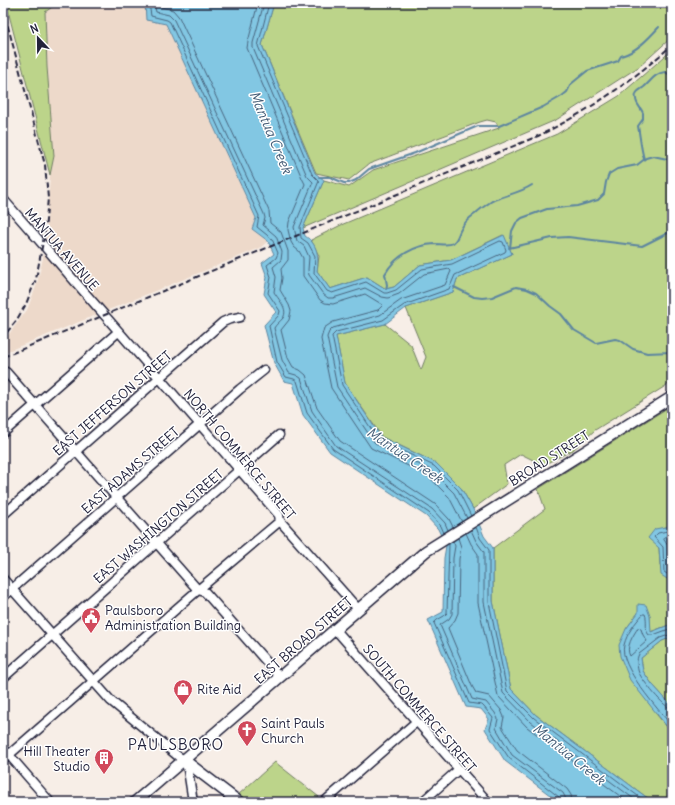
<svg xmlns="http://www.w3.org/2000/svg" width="675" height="805" font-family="Delius,sans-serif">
  <rect width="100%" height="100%" fill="#f7eee7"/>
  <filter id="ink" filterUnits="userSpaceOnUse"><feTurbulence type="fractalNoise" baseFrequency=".025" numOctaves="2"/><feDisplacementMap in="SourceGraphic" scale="8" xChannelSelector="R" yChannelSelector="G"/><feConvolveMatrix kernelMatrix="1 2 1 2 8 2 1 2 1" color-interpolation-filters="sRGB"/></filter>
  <g filter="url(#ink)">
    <path fill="#edd9ca" d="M58,3H145L147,19L166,24L256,218L252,229L268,241L260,248L3,353V342L27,310L37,284L45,249L50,175L54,156L47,67L45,12Z"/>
    <path fill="#bcd48a" stroke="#6f7b62" d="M6,3H58L45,12L47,67L54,156L50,175Z
      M274,3H672V37L640,66L556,120L303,228L324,180L349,187L373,170L499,128L496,122L487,120L480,122L369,164L349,180L316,173L262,45Z
      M672,50V382L595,430L573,450L537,468L533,460L521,454L504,465L507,484L473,509L461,488L436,463L382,437L345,383L336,336L385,324L411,345L421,370L426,357L406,308L453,292L457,279L512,254L503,235L451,260L420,265L394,287L386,289L367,277L330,289L317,271L319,256L311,240L341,225L557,134L619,96Z
      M672,405V527L671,526L659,548L660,566L672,582V622L669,625L650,632V616L638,613L626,629L657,715L672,733V802H653L536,715L511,689L493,601V548L545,509L538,489Z
      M672,637V706L652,684L643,671L641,658L662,641Z
      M275,762L319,797L313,802H247L238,795Z"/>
    <path fill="#82c7e3" stroke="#5c85a0" d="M145,3H274L262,45L315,173L324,180L303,228L305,236C318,244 319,257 317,271L330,289L367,277L386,289L394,287L420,265L451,260L504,235L512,254L457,279L453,292L406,308L385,324L336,336L345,383L381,437L436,463L461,488L473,509L484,536L493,548V601L511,689L536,715L653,802H559L505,761L485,729L489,719L481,709L466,707L428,620L443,612L444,558L446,546L438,529L426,516L330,452L303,415L293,383L284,381L274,363L264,325L276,312L264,294L267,277L262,263L274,254L268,241L252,229L256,218L166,24L146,20Z
      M671,526L672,527V582L661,575L659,548L648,538L655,529Z
      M638,604L646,605L650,616L651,632L669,625L672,622V637L662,641L641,658L643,671L652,684L672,706V733L630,680L620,656L619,645L626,629L638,613Z"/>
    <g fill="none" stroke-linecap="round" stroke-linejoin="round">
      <path stroke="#48647e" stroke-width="1" d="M149,3L151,16L167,20L170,22L259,216L257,227L272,239L278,253L276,258L267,265L271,277L268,293L280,311L279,315L269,326L277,362L286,377L294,379L297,381L307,413L333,449L429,513L441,526L444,533
        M154,3L156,12L169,15L174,20L264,214L265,218L263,225L276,236L282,252L281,260L273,267L276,277L274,292C278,299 289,309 283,318C280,322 276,324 274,328L282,360L289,373L296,375L301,378L312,411L336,446L432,509L445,523L448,530
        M160,3L161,7L173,10L179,17L269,211L270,223L281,232L288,251V260L281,269L282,278L280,290L289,305L291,311L289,320L281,330L288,358L293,367L300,370L306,375L317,408L340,441L435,504L449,519L453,527
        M258,3L248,42L247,48L302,178L305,184L289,222L288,230L291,242L294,247L299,251L303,258V276L320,300L325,303L333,304L365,294L383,305L378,310L333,322L324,328L321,339L331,388L371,448L427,475L449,497L462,522
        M264,3L253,43V48L307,176L313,182L294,227L297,241L304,246L309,257L308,270L309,275L323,294L328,298H333L365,288L382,297L388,298L399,294L424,274L449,269L451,271L445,285L401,300L380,315L333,328L329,332L327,337L337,387L374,442L378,445L431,470L454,493L467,518
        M269,3L258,46L312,174L319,181L300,227L301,238L308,243L315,256L314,273L327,291L332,293L366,282L384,293H387L396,290L422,269L452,264L500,241L503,242L506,250L505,252L455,275L449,289L404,305L383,320L336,332L332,336L342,385L378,439L434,466L458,490L471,516
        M476,527L480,538L489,550V602L507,691L534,718L646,802
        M471,530L476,541L484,552V602L503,693L531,722L638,802
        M672,530L658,533L654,537L663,547L664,572L672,577
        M466,533L471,544L478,554V603L498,696L527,727L628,802
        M672,535L664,537L663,538L668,546L669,569L672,571
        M458,538L461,547L459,559L458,613L455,620L448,628L472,686L476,693L489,696L501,710L504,717L502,727L517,750L567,789L571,795L572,802
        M453,541L455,546L453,558L452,614L449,619L440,625L472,699L486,702L495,713L498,719L496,728L512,755L563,793L565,797L566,802
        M449,544L447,613C444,618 437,618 434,623L469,703L482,705L484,707L493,718L490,729L509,758L559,797L561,802
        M638,628L641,629L643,635L647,641L630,656C625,648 633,635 638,628Z
        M672,628L653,635H649C644,630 648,621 645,614H643C635,623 627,633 624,645C618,666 659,710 672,726
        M672,634L660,638L639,654C636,659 637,668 639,673C643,681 664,708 672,709"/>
      <path stroke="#5c85a0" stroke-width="2" d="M644,159C641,149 640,137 638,126L643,119V113C641,108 636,104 636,99C634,92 640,90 644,87C651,81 655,73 665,72L672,76
        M319,177H330L344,183H349L356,180L369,169L415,153L478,126H499L543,107L562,96L567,92L571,84L587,71L618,61L621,56C636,52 649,38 659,27
        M509,248L552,238L568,237L642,246L672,231
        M510,248L512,231L516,223L522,218L547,209L577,206L598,200L604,194L606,182L609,174L617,169L637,165L646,158L653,156L672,160
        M454,287L474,297L482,298L492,297L516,287L527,289L536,293L550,306L561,314L574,330L596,343L615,339L620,340L633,349L647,353L672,352
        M386,289L387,285L385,274C395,256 415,245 435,244C441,244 448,246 453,243C458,239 458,234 461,229C464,223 469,218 475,214C480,209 486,205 492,201C505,195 520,193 532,185"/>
      <defs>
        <path id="minor" d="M3,199L279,515L280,521L358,609
          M3,371L6,372L198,590L205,592L280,677
          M3,433L118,332
          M3,515L223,322L230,319L240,317
          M3,579L111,701L179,757L184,760L188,770L193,802
          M3,597L240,389L264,370
          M335,629L488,802
          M3,678L279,435
          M3,748L50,802
          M3,760L198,590L280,521
          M324,802L416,722
          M422,802L458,770"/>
        <path id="major" d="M184,760L239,802
          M135,802L426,551L672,397"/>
      </defs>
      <use href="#minor" stroke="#22223b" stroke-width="11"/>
      <use href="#major" stroke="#22223b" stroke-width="13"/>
      <use href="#minor" stroke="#fff" stroke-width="8"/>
      <use href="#major" stroke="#fff" stroke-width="10"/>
      <path stroke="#22223b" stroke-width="2" stroke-dasharray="6 3" stroke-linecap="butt" d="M3,8L45,165L48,198L45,231L36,279L26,304L16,321L3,337
        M3,357L538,136C587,112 631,82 672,45"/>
    </g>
  </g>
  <defs>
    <symbol id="civic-pin" viewBox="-11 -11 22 30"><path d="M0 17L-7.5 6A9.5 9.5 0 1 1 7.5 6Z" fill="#d1495b" stroke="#fff"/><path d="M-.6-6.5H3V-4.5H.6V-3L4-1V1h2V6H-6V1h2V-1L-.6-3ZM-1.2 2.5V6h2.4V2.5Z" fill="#fff"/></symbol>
    <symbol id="shop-pin" viewBox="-11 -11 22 30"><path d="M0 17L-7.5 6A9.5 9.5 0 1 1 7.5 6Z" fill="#d1495b" stroke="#fff"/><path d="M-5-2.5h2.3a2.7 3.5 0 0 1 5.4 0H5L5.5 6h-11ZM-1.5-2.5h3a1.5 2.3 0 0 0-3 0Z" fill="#fff"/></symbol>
    <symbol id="church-pin" viewBox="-11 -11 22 30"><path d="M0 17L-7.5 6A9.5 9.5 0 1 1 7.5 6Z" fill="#d1495b" stroke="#fff"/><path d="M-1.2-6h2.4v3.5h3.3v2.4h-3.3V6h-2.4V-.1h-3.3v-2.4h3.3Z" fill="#fff"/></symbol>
    <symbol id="building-pin" viewBox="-11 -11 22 30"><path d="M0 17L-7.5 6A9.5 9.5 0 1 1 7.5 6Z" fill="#d1495b" stroke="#fff"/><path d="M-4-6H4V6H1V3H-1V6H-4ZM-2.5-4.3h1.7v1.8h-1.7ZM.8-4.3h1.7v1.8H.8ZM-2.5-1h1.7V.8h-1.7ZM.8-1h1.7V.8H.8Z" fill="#fff"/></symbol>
  </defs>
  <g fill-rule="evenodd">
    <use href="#civic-pin" x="80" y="606" width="22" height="30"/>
    <use href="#shop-pin" x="172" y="678" width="22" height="30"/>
    <use href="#church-pin" x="236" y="719" width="22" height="30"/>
    <use href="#building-pin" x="93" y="747" width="22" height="30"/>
  </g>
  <g text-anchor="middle" stroke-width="3" stroke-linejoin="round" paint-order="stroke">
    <g font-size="13" fill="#22223b" stroke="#fff">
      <text transform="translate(62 249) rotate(49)" y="5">MANTUA AVENUE</text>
      <text transform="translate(112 403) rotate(-41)" y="5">EAST JEFFERSON STREET</text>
      <text transform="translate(240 454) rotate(50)" y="5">NORTH COMMERCE STREET</text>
      <text transform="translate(549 458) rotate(-32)" y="5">BROAD STREET</text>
      <text transform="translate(130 470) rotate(-41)" y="5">EAST ADAMS STREET</text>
      <text transform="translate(158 526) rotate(-41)" y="5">EAST WASHINGTON STREET</text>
      <text transform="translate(303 640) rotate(-41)" y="5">EAST BROAD STREET</text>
      <text transform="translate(420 708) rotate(49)" y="5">SOUTH COMMERCE STREET</text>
    </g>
    <g font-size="13" fill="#22223b" stroke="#fff" text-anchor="start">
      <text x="105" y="615">Paulsboro<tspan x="105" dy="15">Administration Building</tspan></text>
      <text x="197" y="694">Rite Aid</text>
      <text x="261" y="728">Saint Pauls<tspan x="261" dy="15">Church</tspan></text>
      <text x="90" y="756" text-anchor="end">Hill Theater<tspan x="90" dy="15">Studio</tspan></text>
    </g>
    <g font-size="14" font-style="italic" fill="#445c76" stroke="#fff">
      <text transform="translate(271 132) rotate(67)" y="5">Mantua Creek</text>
      <text transform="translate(405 455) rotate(34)" y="5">Mantua Creek</text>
      <text transform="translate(569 754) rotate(39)" y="5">Mantua Creek</text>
    </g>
    <g font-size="15" letter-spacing="1" fill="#22223b" stroke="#fff">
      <text x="176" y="750">PAULSBORO</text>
    </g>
  </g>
  <rect width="675" height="805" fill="none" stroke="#fff" stroke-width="16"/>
  <rect x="8" y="8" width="659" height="789" fill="none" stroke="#22223b" stroke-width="1.5" filter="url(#ink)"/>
  <g transform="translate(38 38) rotate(338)" stroke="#ffffff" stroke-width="3" paint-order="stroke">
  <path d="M0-3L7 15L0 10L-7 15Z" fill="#22223b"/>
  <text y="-6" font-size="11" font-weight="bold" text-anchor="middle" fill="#22223b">N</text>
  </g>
</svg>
